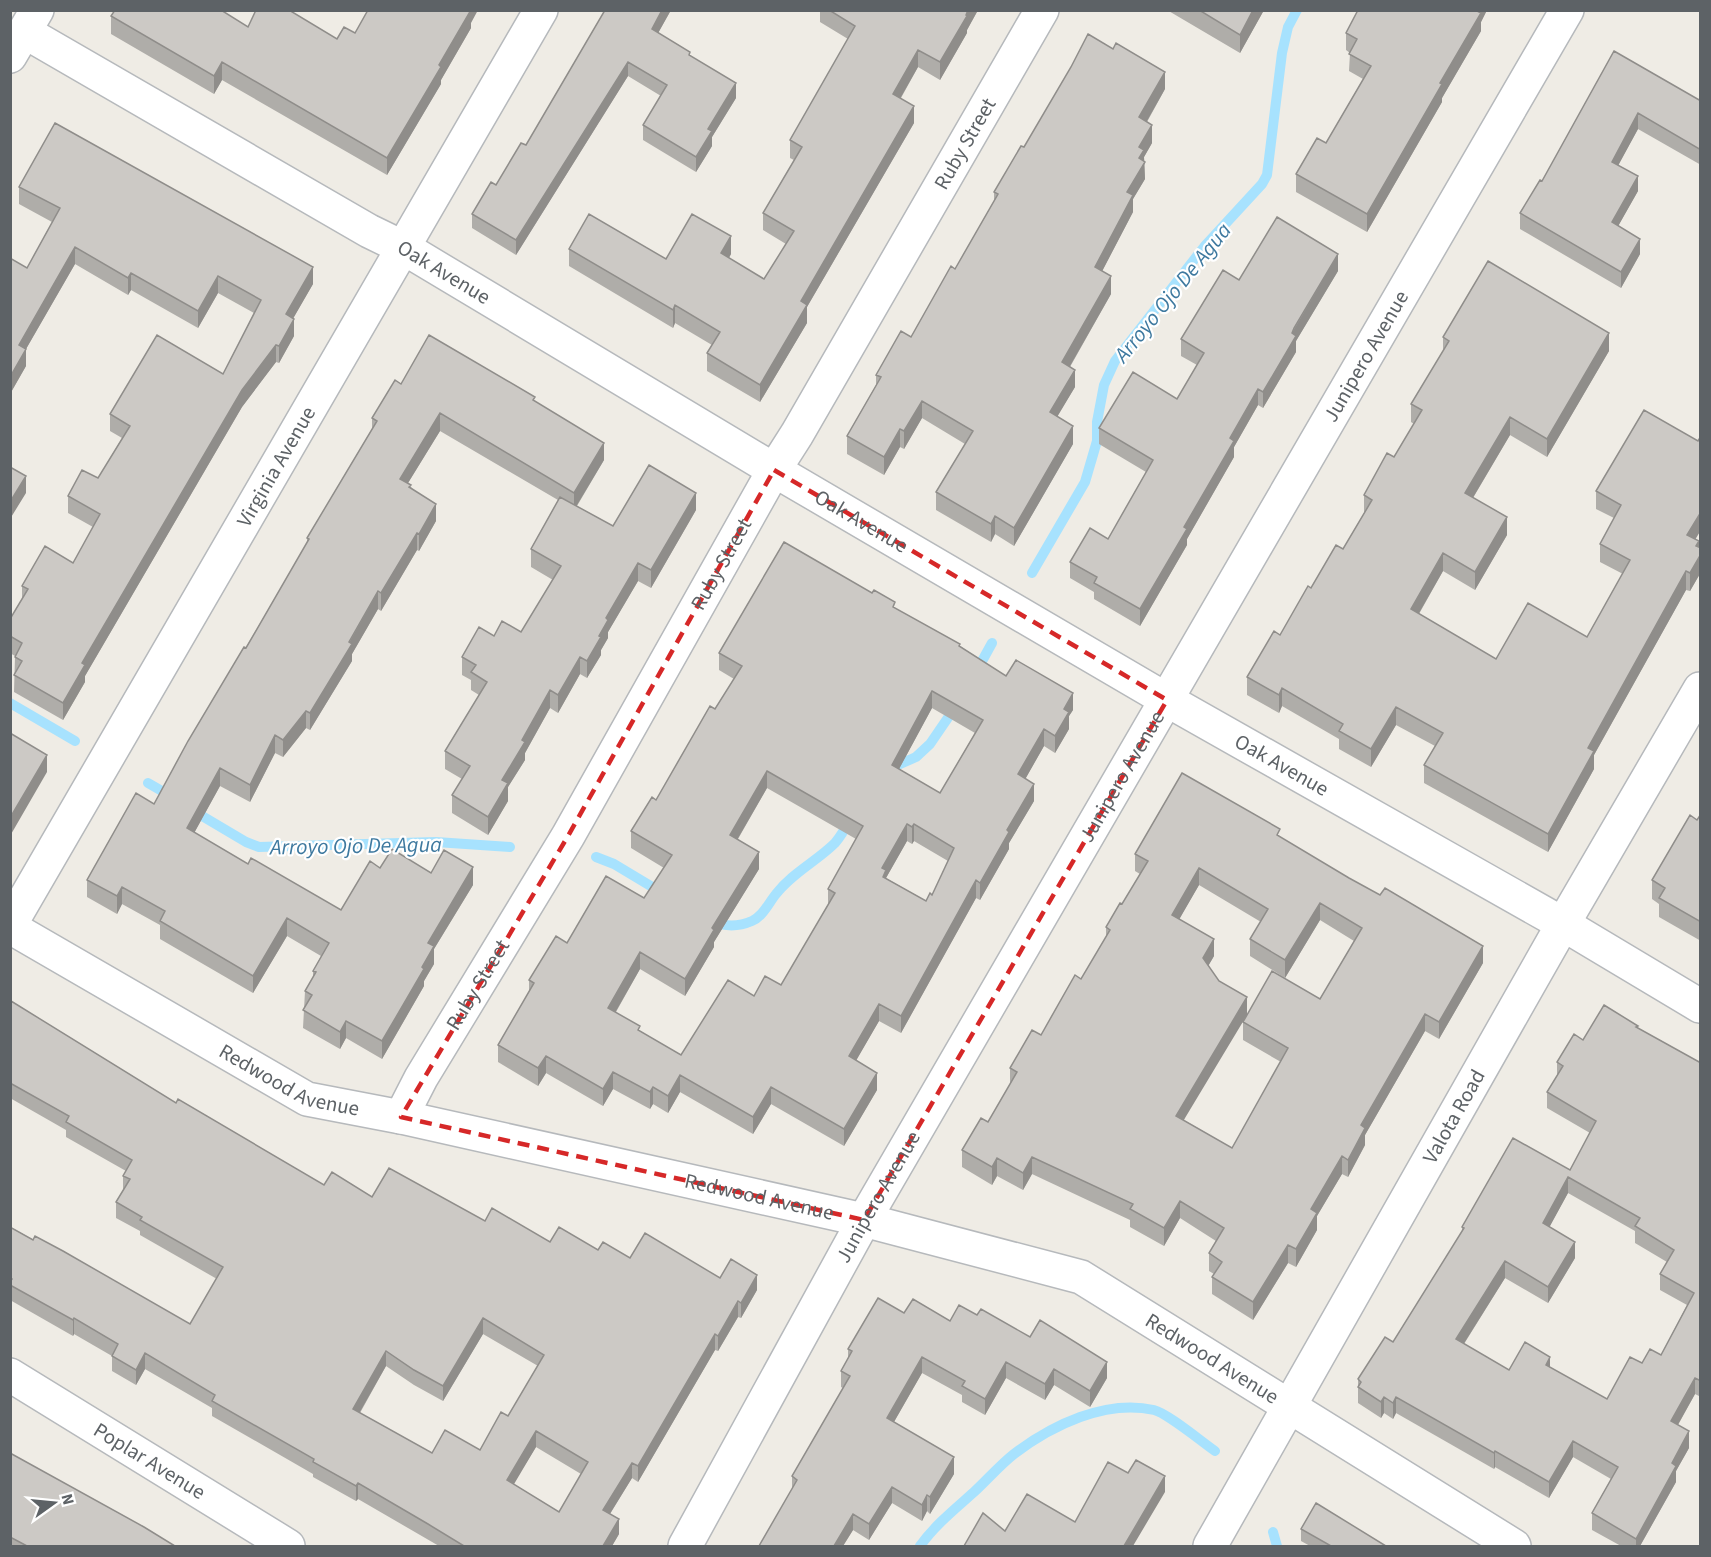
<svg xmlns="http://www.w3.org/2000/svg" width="1711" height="1557" font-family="'Source Sans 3',sans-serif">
  <rect width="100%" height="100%" fill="#efece5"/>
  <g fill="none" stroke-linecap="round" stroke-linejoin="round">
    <path stroke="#a7e2fe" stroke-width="10" d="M1032,573L1085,482L1097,441V422L1104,385L1115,361L1204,247L1262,184L1267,175L1282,53L1288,27L1297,10
      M976,672L992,643
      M10,703L75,741
      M891,768L916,757L930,744L956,706
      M148,783L174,798
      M192,810L246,842L259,847L436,842L510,847
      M596,857L614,864L664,894
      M712,921C725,927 738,927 752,921C763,916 768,904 776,894C792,873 817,861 835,843C841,836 846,827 850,819
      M1273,1532L1277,1546
      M920,1546C935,1525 955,1509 974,1492C988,1479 1000,1465 1014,1454C1052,1425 1106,1399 1154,1410C1167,1413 1202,1442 1215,1451"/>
    <defs>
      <g id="minor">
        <path id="s1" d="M25,32L369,231L404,248L774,470L1167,700L1563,924L1700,1006"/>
        <path d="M10,56L37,10"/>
        <path id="s2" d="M10,925L541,10"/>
        <path id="s3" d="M10,927L307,1099L401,1117L864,1220L1081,1277L1514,1546"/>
        <path id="s4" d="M401,1117L421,1078L568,836L774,470L797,434L1042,10"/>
        <path id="s5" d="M10,1375L288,1546"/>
        <path id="s6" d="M685,1546L864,1220L1567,10"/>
        <path id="s7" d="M1210,1546L1563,924L1700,689"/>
      </g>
    </defs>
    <use href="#minor" stroke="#b6b9bc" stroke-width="36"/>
    <use href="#minor" stroke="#fff" stroke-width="33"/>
  </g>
  <path fill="#afada9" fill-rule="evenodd" d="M605,10H671L658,33L690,55L736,98L712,137V146L696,172L643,140V125L661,96L628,76L516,255L472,228V214L496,185L526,145Z
    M820,10H978L967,30V33L940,80L918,67L901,98L914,123L807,307V323L760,402L707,371V353L712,345L675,323L673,328L569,266V249L666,259L731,254L729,258L764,279L786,244L763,230V213L794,160L790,158V140L848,39L820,22Z
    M1167,10H1264L1240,53Z
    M1358,10H1487L1481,22V31L1442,98V102L1367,232L1296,192V174L1326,143L1363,79L1349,71L1350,53L1346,50V33Z
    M111,16L248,27L337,39L355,33L471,23V28L441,80V84L387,175L222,80L214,94L111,34Z
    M1614,51L1701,101V165L1638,129L1618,165L1638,191L1618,226L1640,254L1621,288L1520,229V213L1542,181Z
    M1165,89L1147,122L1152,143L1144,157L1145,179L1133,199V212L1102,271L1111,294L1070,367L1075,387L1057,416L1073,444L1014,546L995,534L991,542L936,510V492L965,444L922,418L904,449L900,447L884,475L847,454V436L876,385V375L911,337L955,269L994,201V192L1024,147Z
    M19,187L313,284L293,318L294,336L279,363L276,362L242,407L85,676V682L63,720L14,692L15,656L10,653V619L22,599V586L73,563L93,527L68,513V496L98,478L122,438L110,431V414L223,374L254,313L218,293L198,328L131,290L128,295L75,264L26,349V366L10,394L27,268L52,222L19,204Z
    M1338,271L1296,341V352L1263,408L1258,405L1234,447V457L1187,539V545L1140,626L1094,599V592L1070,578V562L1108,539L1146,472L1099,444V428L1177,399L1197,365L1181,356V339L1239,280Z
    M1443,337L1609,351L1547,457L1510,435L1473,498L1507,535L1475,590L1443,571L1419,614L1496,659L1587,637L1623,574L1600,562V544L1614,518L1596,509V491L1695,539L1699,547L1701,548V572L1690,591L1686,590L1594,755V769L1548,852L1424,783V765L1435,746L1396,725L1371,767L1339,749V739L1282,706L1279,713L1247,695V677L1280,635L1311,588L1343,549L1364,513V495L1394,457L1414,424L1411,422V404L1443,351Z
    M401,384L535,401L604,460L577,506L613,526L696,510L651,588L638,581L608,632V638L601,650V655L587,678L580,674L558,713L550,708L525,753V760L508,787V801L488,835L452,813V795L462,779L445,769V751L479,695L471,690V680L462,675V657L494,636L521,632L553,580L531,567V549L558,500L440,431L408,483L436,521L419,551L417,550L381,611L378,609L352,654V661L310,730L306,728L283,757L275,753L250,802L220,786L194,833L248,864L341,910L380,868L431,873L473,885L434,949V964L424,981V986L382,1059L346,1038L340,1049L303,1028L305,991L313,977V971L321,956L287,936L253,993L160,939V925L122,904L117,914L87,897V880L154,804L307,543V538L372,429V418Z
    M895,608L960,646L1006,676L1073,710L1069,716V729L1055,753L1044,746L1025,779L1034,801L1009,843V849L980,900L976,898L901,1033L879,1021L856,1060L877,1090L844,1146L771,1104L753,1134L680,1092L668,1113L653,1104L650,1109L613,1089L603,1106L546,1073L538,1086L498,1062V1045L529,992V980L567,943L644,898L664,868L631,848V831L656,800L734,679L719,670V653ZM932,708L975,733L940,793L899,769ZM767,788L856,839L828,889V905L781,985L754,996L681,1055L640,1031L616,1012L640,969L685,996L714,947V942L759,869L738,839ZM907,841L912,844L914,841L948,861L932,895L926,901L886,878Z
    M1701,814V941L1659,917V904L1652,899V880L1697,820Z
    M1280,837L1483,963L1439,1039L1425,1031L1365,1135V1145L1348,1177L1342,1174L1317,1216V1230L1296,1267L1288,1263L1253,1320L1212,1294V1277L1214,1274L1209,1271V1253L1216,1241L1180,1218L1164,1246L1130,1227V1220L1032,1174L1023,1190L997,1176L992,1185L962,1167V1150L988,1122L1010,1085V1068L1041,1035L1081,979L1106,937V927L1122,904L1140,874L1135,871V854ZM1199,885L1261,922L1250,939V956L1285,978L1320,920L1354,941L1320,999L1243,1022V1040L1281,1062L1232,1148L1184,1120L1208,966L1214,956L1179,919Z
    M11,1001L176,1103L324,1185L372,1197L485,1221L550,1242L598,1250L630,1258L720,1278L757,1290L741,1318L738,1317L718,1351L715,1350L638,1482L632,1478L610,1514L619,1534L612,1546H439L358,1499L356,1501L313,1477V1474L212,1416V1408L145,1369L136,1385L112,1371V1356L74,1334L73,1336L10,1300V1227L190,1324L217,1279L140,1235V1231L116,1218V1202L123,1190V1176L126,1171L66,1137V1130L10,1098ZM483,1334L538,1366L508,1416L480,1450L432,1453L360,1413L386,1366L414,1385L443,1401ZM536,1447L581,1474L559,1512L513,1484Z
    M1638,1028L1701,1063V1397L1695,1394L1678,1425L1689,1448L1676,1471V1482L1640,1546H1621L1592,1530V1513L1611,1479L1573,1457L1549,1498L1495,1467L1494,1469L1396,1413L1393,1419L1384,1413L1381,1418L1358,1403V1379L1393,1342L1462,1232V1227L1570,1170L1590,1133L1547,1108V1092L1557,1077V1062L1583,1040ZM1568,1193L1635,1231V1243L1667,1262L1660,1274V1290L1687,1305L1661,1355L1642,1363L1607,1399L1550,1368L1509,1370L1464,1344L1505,1278L1548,1303L1575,1258L1549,1227Z
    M904,1313L950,1321L977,1315L1030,1337L1107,1378L1090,1407L1054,1385L1045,1400L1006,1378L985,1415L962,1402V1395L922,1373L894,1422L954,1474L930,1514L927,1511L922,1521L892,1503L869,1540L853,1530L843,1546H759L792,1490V1476L843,1388L841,1387V1371L848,1358V1349Z
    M10,1453L175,1546H10Z
    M1301,1529L1386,1546H1310L1301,1541Z"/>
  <path fill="#8f8d8a" d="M469,10H478L471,23V28L441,80V84L387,175V158Z
    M662,10H671L652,44V29Z
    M968,10H978L967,30V33L940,80V62Z
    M1253,10H1264L1240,53V35Z
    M1477,10H1487L1481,22V31L1442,98V102L1367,232V214L1440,83Z
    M918,50V67L893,111V94Z
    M222,62V80L214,94V76Z
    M628,62V76L516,255V240Z
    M1165,72V89L1139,135V117Z
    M736,83V98L712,137V146L696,172V157L708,129Z
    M914,106V123L807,307V323L760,402V385L801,301Z
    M1638,113V129L1612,177V162Z
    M1152,125V143L1144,157L1145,179L1133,199V212L1095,285V267L1127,192L1139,147Z
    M1638,176V191L1612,237V222Z
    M731,236V254L721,271V253Z
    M1640,239V254L1621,288V272Z
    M75,247V264L26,349V366L10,394V377L19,345Z
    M1338,254V271L1296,341V352L1263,408V392L1292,333Z
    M313,267V284L286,331V314Z
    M131,273V290L128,295V278Z
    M218,276V293L198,328V311Z
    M1111,276V294L1062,380V362Z
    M675,305V323L673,328V310Z
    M294,319V336L279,363V346Z
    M1609,333V351L1547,457V439Z
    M276,345V362L242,407L85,676V682L63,720V703L82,663L242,390Z
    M1075,370V387L1050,429V412Z
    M1258,389V405L1234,447V457L1187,539V545L1140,626V609L1230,438Z
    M922,401V418L904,449V431Z
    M440,413V431L400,496V479Z
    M1510,417V435L1465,511V493Z
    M1073,426V444L1014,546V528Z
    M900,429V447L884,475V457Z
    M604,443V460L574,510V493Z
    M26,476V493L10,519V502Z
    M696,493V510L651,588V570Z
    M436,504V521L419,551V534Z
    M1701,512V530L1687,553V535Z
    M995,516V534L991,542V524Z
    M1507,517V535L1475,590V572Z
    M417,533V550L381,611V593Z
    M1699,541V558L1701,554V572L1690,591V573L1696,546Z
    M1443,553V571L1411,627V609Z
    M638,563V581L608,632V638L601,650V655L587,678V661L599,636L606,618Z
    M1686,571V590L1594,755V769L1548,852V834L1588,748Z
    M378,591V609L352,654V661L310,730V713Z
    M580,657V674L558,713V695Z
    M1282,688V706L1279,713V695Z
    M550,690V708L525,753V760L508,787V801L488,835V817L502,780L522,740Z
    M932,691V708L892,782V765Z
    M1073,693V710L1069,716V729L1055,753V736L1064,709Z
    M1396,707V725L1371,767V749Z
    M306,711V728L283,757V740Z
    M1044,729V746L1018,792V774Z
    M275,735V753L250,802V785Z
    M47,755V772L10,836V818Z
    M220,768V786L187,846V828Z
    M767,771V788L730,852V835Z
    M1034,784V801L1009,843V849L980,900V883L1007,830Z
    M907,824V841L886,878L883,894L882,868Z
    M914,824V841L912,844V827Z
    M759,852V869L714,942V947L685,996V979L712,928Z
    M473,867V885L434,949V964L424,981V986L382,1059V1041L422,967L428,943Z
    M1199,868V885L1172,932V915Z
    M976,880V898L901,1033V1016Z
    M122,887V904L117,914V896Z
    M1320,903V920L1285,978V960Z
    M287,918V936L253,993V976Z
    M1214,939V956L1203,975V958Z
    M1483,946V963L1439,1039V1022Z
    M640,952V969L608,1025V1008Z
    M1247,997V1015L1176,1133V1116Z
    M879,1004V1021L849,1073V1056Z
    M1425,1014V1031L1365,1135V1145L1348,1177V1160L1361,1125Z
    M346,1021V1038L340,1049V1032Z
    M546,1056V1073L538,1086V1068Z
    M613,1072V1089L603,1106V1089Z
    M877,1073V1090L844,1146V1129Z
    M680,1075V1092L668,1113V1096Z
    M653,1087V1104L650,1109V1092Z
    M771,1087V1104L753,1134V1117Z
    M1342,1156V1174L1317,1216V1230L1296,1267V1249L1311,1209Z
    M1032,1157V1174L1023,1190V1173Z
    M997,1158V1176L992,1185V1167Z
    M1568,1177V1193L1543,1239V1223Z
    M1180,1201V1218L1164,1246V1228Z
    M1575,1242V1258L1548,1303V1287Z
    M1288,1245V1263L1253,1320V1302Z
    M1505,1261V1278L1456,1356V1339Z
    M757,1275V1290L741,1318V1303Z
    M738,1301V1317L718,1351V1336Z
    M74,1318V1334L73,1336V1320Z
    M483,1318V1334L443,1401V1386Z
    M715,1334V1350L638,1482V1466Z
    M386,1351V1366L353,1424V1409Z
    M145,1353V1369L136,1385V1370Z
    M922,1357V1373L887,1434V1418Z
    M1550,1357V1373L1546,1365Z
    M1006,1362V1378L985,1415V1399Z
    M1107,1362V1378L1090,1407V1391Z
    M1054,1369V1385L1045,1400V1384Z
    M1695,1378V1394L1671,1437V1421Z
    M1384,1397V1413L1381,1418V1402Z
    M1396,1397V1413L1393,1419V1403Z
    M536,1431V1447L507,1496V1480Z
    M1689,1431V1448L1676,1471V1482L1640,1546H1636V1539L1672,1463Z
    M1573,1441V1457L1549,1498V1482Z
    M1495,1451V1467L1494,1469V1453Z
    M954,1457V1474L930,1514V1497Z
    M632,1463V1478L603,1525V1510Z
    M1165,1476V1492L1133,1546H1124Z
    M358,1483V1499L356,1501V1486Z
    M892,1487V1503L869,1540V1524Z
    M927,1495V1511L922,1521V1505Z
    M853,1514V1530L843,1546H834Z
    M619,1519V1534L612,1546H603Z"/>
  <path fill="#ccc9c5" stroke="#8f8d8a" stroke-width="1.5" fill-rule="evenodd" d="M115,10H221L248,27L256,10H289L337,39L344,27L355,33L368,10H471L439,65L441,67L387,158L222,62L214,76L111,16Z
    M605,10H662L652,29L690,52L689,55L736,83L708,129L712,131L696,157L643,125L667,85L628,62L516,240L472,214L491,182L496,185L521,143L526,145Z
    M829,10H968L966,15L967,16L940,62L918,50L893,94L914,106L801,301L807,305L760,385L707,353L720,332L675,305L673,310L569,249L589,214L666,259L692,214L731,236L721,253L764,279L794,231L763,213L802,147L790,140L855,26Z
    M1199,10H1253L1240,35Z
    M1358,10H1477V11L1481,13L1440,83L1442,84L1367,214L1296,174L1317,138L1326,143L1371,66L1349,54L1357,39L1346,33Z
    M1088,34L1113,49L1116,43L1165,72L1139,117L1152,125L1139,147L1144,150L1139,158L1145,162L1127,192L1133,195L1095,267L1111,276L1062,362L1075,370L1050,412L1073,426L1014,528L995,516L991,524L936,492L973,431L922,401L904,431L900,429L884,457L847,436L881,377L876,375L901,331L911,337L951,266L955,269L998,194L994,192L1021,146L1024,147L1071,67Z
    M1614,51L1701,101V150L1638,113L1612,162L1638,176L1612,222L1640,239L1621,272L1520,213L1540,180L1542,181Z
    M55,123L313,267L286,314L294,319L279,346L276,345L242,390L82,663L85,665L63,703L14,675L22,661L15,657L22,643L10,636V619L28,589L22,586L45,546L73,563L100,514L68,496L82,470L98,478L130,426L110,414L157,335L223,374L261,300L218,276L198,311L131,273L128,278L75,247L19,345L26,349L10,377V258L27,268L60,208L19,187Z
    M1277,217L1338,254L1294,328L1292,333L1296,336L1263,392L1258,389L1230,438L1234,441L1184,527L1187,529L1140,609L1094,583L1097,577L1070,562L1090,528L1108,539L1153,460L1099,428L1133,372L1177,399L1204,353L1181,339L1223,270L1239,280Z
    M1488,261L1609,333L1547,439L1510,417L1465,493L1507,517L1475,572L1443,553L1411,609L1496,659L1528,603L1587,637L1630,560L1600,544L1621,505L1596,491L1644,410L1698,441L1701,436V512L1687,535L1699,541L1696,546L1701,548V554L1690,573L1686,571L1588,748L1594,751L1548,834L1424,765L1443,733L1396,707L1371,749L1339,731L1343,724L1282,688L1279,695L1247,677L1274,631L1280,635L1308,586L1311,588L1336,545L1343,549L1372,500L1364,495L1387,453L1394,457L1422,410L1411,404L1449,341L1443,337Z
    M429,335L535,397L533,400L604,443L574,493L440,413L400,479L411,485L409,487L436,504L419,534L417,533L381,593L378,591L349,642L352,644L310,713L306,711L283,740L275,735L250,785L220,768L187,828L248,864L251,858L341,910L370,861L380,868L392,849L431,873L444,850L473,867L428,943L434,946L422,967L424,969L382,1041L346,1021L340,1032L303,1010L312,995L305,991L316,972L313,971L329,943L287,918L253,976L160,921L165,911L122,887L117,896L87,880L136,793L154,804L188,741L244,647L246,648L309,539L307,538L377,421L372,418L395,380L401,384Z
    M649,465L696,493L651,570L638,563L606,618L608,620L599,636L601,637L587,661L580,657L558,695L550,690L522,740L525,742L502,780L508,783L488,817L452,795L470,766L445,751L487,682L471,672L476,665L462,657L479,627L494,636L502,621L521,632L561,566L531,549L560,497L613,526Z
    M10,467L26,476L10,502Z
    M784,542L872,593L874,590L895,602L893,607L960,644L959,646L1006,676L1016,660L1073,693L1064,709L1069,712L1055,736L1044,729L1018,774L1034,784L1007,830L1009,832L980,883L976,880L901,1016L879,1004L849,1056L877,1073L844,1129L771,1087L753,1117L680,1075L668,1096L653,1087L650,1092L613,1072L603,1089L546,1056L538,1068L498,1045L534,983L529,980L556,936L567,943L606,876L644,898L672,855L631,831L652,797L656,800L710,706L715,709L742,666L719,653ZM932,691L983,720L940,793L892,765ZM767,771L863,826L828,889L835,893L781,985L765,976L754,996L728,980L681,1055L638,1030L640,1026L608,1008L640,952L685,979L714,930L712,928L759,852L730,835ZM907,824L912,827L914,824L954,848L932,895L930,893L926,901L883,877L886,870L882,868Z
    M10,733L47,755L10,818Z
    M1182,773L1280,829L1277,835L1349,878L1380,895L1385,888L1483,946L1439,1022L1425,1014L1361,1125L1365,1128L1348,1160L1342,1156L1311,1209L1317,1213L1296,1249L1288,1245L1253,1302L1212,1277L1222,1262L1209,1253L1224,1228L1180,1201L1164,1228L1130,1209L1133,1204L1032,1157L1023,1173L997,1158L992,1167L962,1150L981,1118L988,1122L1017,1072L1010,1068L1032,1030L1041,1035L1075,975L1081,979L1110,930L1106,927L1120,903L1122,904L1148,861L1135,854ZM1199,868L1268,909L1250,939L1285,960L1320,903L1362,928L1320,999L1272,971L1243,1022L1288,1048L1232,1148L1176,1116L1247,997L1219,981L1203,958L1214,939L1172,915Z
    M1701,814V922L1659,898L1665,888L1652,880L1690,815L1697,820Z
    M11,1001L176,1103L178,1099L324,1185L332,1172L372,1197L389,1168L485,1221L492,1208L550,1242L559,1227L598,1250L603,1242L630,1258L645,1233L720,1278L731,1259L757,1275L741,1303L738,1301L718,1336L715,1334L638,1466L632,1463L603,1510L619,1519L603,1546H464L428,1524L358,1483L356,1486L313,1462L314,1459L212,1401L215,1395L145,1353L136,1370L112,1356L118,1344L74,1318L73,1320L10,1285V1282L12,1279L10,1278V1227L33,1240L35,1236L63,1251L190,1324L223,1267L140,1220L142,1217L116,1202L130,1179L123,1176L132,1160L66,1122L69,1116L10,1083ZM483,1318L544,1355L508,1416L501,1412L480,1450L445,1430L432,1453L353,1409L386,1351L414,1370L443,1386ZM536,1431L588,1462L559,1512L507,1480Z
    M1604,1005L1638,1026L1636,1027L1701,1063V1381L1695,1378L1671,1421L1689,1431L1672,1463L1676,1466L1636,1539L1592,1513L1618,1467L1573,1441L1549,1482L1495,1451L1494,1453L1396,1397L1393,1403L1384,1397L1381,1402L1358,1387L1361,1382L1358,1379L1385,1337L1393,1342L1464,1228L1462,1227L1513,1138L1570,1170L1596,1121L1547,1092L1563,1066L1557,1062L1574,1034L1583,1040ZM1568,1177L1640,1218L1635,1226L1674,1250L1660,1274L1694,1293L1661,1355L1650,1349L1642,1363L1630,1357L1607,1399L1546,1365L1550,1357L1525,1342L1509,1370L1456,1339L1505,1261L1548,1287L1575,1242L1543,1223Z
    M878,1298L904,1313L913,1299L950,1321L959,1305L977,1315L981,1309L1030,1337L1040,1320L1107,1362L1090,1391L1054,1369L1045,1384L1006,1362L985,1399L962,1386L965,1381L922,1357L887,1418L954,1457L930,1497L927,1495L922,1505L892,1487L869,1524L853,1514L834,1546H759L797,1480L792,1476L850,1376L841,1371L852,1351L848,1349Z
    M10,1453L144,1527L175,1546H27L10,1537Z
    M1136,1460L1165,1476L1124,1546H964L983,1513L1005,1531L1027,1494L1075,1522L1108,1462L1128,1473Z
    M1316,1503L1386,1546H1331L1301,1529Z"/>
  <path fill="none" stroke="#d62828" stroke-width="4.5" stroke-dasharray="12 8" stroke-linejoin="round" d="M774,470L1167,700L864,1220L401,1117L568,836Z"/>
  <g text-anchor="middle" stroke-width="4.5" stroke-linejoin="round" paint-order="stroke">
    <g font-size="21" fill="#5d6266" stroke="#fff">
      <text dy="7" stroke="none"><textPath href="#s4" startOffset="1125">Ruby Street</textPath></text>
      <text dy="7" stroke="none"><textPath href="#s1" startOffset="483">Oak Avenue</textPath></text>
      <text dy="7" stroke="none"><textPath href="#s6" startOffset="1371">Junipero Avenue</textPath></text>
      <text dy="7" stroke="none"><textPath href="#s2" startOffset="530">Virginia Avenue</textPath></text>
      <text dy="7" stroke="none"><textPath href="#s1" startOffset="969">Oak Avenue</textPath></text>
      <text dy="7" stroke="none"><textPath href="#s4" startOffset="639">Ruby Street</textPath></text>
      <text dy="7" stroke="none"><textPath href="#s1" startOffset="1455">Oak Avenue</textPath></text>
      <text dy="7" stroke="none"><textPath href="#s6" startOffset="885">Junipero Avenue</textPath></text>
      <text dy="7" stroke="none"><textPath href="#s4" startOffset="153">Ruby Street</textPath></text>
      <text dy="7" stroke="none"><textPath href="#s3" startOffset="320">Redwood Avenue</textPath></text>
      <text dy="7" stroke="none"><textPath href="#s7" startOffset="494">Valota Road</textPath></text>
      <text dy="7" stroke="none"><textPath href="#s3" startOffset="806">Redwood Avenue</textPath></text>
      <text dy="7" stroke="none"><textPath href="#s6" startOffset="399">Junipero Avenue</textPath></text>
      <text dy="7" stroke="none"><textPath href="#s3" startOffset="1292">Redwood Avenue</textPath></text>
      <text dy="7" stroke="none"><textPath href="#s5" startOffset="164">Poplar Avenue</textPath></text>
    </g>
    <g font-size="22" font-style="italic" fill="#3e799f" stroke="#fff">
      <text transform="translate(1172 292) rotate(-51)" y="8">Arroyo Ojo De Agua</text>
      <text transform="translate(356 845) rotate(-1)" y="8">Arroyo Ojo De Agua</text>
    </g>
  </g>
  <rect width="1711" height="1557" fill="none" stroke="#5d6266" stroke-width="24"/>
  <g transform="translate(54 1503) rotate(75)" stroke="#ffffff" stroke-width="4.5" paint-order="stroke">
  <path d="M0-4.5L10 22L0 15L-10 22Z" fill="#5d6266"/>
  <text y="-9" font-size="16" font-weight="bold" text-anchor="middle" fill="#5d6266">N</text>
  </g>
</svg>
